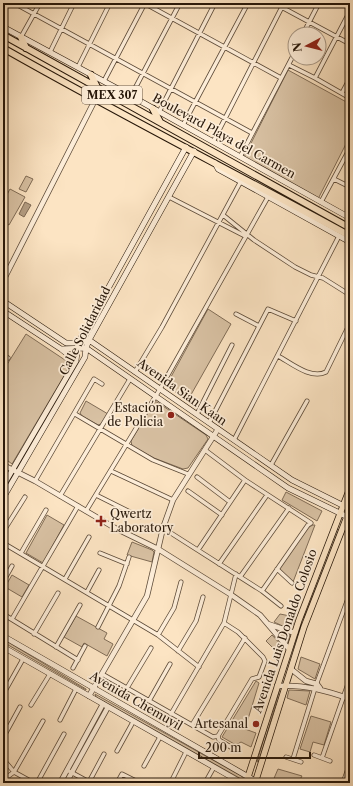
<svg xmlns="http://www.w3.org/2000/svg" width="353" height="786" font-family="'Libre Caslon Text',serif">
  <rect width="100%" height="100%" fill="#fce4c3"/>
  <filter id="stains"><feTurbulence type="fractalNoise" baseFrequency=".005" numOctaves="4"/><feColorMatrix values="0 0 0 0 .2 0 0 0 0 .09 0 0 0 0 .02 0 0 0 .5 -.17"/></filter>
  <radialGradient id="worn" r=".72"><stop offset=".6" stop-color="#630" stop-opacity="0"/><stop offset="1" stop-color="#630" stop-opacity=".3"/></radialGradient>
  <path fill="#d8c1a3" stroke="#806c56" d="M288,70L350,104V136L318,199L244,157Z
    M26,176L33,179L26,192L19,189Z
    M10,189L25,197L9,225L3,222V202Z
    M208,309L231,324L188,400L166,386Z
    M26,334L71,364L12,464L3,457V371Z
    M86,401L108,414L101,424L98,425L82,416L80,413Z
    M154,402H157L206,435L208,439L188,468L183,469L154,458L132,446L131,441Z
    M286,492L322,511L317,521L282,500Z
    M47,515L64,525L43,563L26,553Z
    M313,525H315L293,582L279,568L307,528Z
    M336,529L339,530L304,618L303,617Z
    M132,542L152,550L154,552L152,562L127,555Z
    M12,575L29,585L22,597L5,587Z
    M280,614L295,617L293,625L287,628L274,622Z
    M76,616L107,633L104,639L113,644L107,656L84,643L82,647L64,637Z
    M273,628L290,634L288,642H287Z
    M272,635L283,647L281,656L266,641Z
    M3,639L86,689V690L3,642Z
    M301,657L320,664L315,679L298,669Z
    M256,681L259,683L245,729L256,733L251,747L241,742L236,745L222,737Z
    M280,689L259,761L257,762L278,690Z
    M289,690L310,691L306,705L287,698Z
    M95,694L243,777V780L96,697Z
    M311,716L331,722L324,745L313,742L310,752L300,749Z
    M278,769L302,776L298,783H272Z"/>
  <path fill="#b49e84" stroke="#7c6853" d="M25,202L31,205L24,217L19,214Z"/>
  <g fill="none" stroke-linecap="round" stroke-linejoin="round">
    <defs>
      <path id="minor" d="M14,3L252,133
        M144,3L281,78
        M274,3L350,44
        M3,5L4,3
        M303,34L319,3
        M21,37L40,3
        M50,52L74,3
        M289,65L315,78L350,98
        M78,67L110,3
        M315,78L350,11
        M104,81L145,3
        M342,93L350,78
        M131,96L180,3
        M159,112L215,3
        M183,125L248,3
        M213,142L284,3
        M240,157L295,52
        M334,179L350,187
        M169,197L245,236
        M321,202L350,148
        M223,215L254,240L295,267L311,275L323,278L350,295
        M236,314L259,326
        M3,355L8,358
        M278,356C291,363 311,380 326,372L350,323
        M135,372L162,327L241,181
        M75,414L153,460L188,474
        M197,414L232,345
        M209,423L268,309L296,321
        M234,440L339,236
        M205,450L245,480L311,523L308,525L262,591
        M271,465L307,401
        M111,471L173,500
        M197,477L230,502
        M35,481L94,379L102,384
        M188,491L222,515
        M96,495L140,517
        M60,496L130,379
        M86,511L160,389L268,197
        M163,528L262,591L281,606
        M3,532L25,497
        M3,543L158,635L199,667
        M198,550L245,480
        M21,553L46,510
        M100,553L127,564
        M219,564L267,495
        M277,569L292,583
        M240,577L289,508
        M65,579L89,537
        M3,582L12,566
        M87,592L99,570
        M3,614L78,660
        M12,619L78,506
        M98,627L119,586L129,557
        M34,634L58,593
        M158,635L174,608L181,582
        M56,647L80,605
        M178,651L196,621L203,597
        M73,668L85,646
        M102,674L213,737L218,736L219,740L234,749
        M127,688L151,648
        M5,691L23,659
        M149,701L170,664
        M31,705L50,674
        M171,714L224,623L236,574
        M60,720L76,689
        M192,725L245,638
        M218,736L252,679L259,677L265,661L263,657L238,632L224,623
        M3,738L20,707
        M117,751L133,722
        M314,755L330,761
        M286,757L301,762
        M322,758L350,678
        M3,759L14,772L34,783
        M293,759L315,688L350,593
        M144,766L160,737
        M67,770L91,783
        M3,780L14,772L43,721
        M172,780L186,752
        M89,782L104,754
        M37,783L64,734
        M117,783L122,774L140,783
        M205,783L214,767
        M304,783H310
        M343,783L350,763"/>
      <path id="tertiary" d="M3,281L95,100
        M3,465L35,481L115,528L158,549L230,594L260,615L289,649
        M268,624L295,633
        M291,669L306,681L317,684L320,688
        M277,686C303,684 326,690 350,699
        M89,696L147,596L163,528L173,500L218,429
        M60,783L103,704
        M66,783L108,707"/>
      <path id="secondary" d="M3,27L131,96L350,218
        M215,163L218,169L350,242
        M3,301L66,343H78L89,340L292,480L350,509
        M3,311L61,349L76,361
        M61,349L86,348L288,488L350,518
        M3,486L76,361L78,343L186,147
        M3,498L85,357L86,348L89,340L194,151
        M3,636L259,783
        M3,647L242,783"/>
      <path id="primary" d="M246,783L299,620L350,488
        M255,783L304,627L350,509"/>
      <path id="trunk" d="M3,35L350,228
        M21,37L26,48
        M3,48C117,113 235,173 350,236
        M91,75L97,87
        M153,109L160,122"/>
    </defs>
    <use href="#minor" stroke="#5c4a38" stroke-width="5"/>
    <use href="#tertiary" stroke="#5c4a38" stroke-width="6"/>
    <use href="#secondary" stroke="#271709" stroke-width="6"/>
    <use href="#primary" stroke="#271709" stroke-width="7"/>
    <use href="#trunk" stroke="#271709" stroke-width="8"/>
    <use href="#minor" stroke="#fdedd8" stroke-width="3.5"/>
    <use href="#tertiary" stroke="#fdedd8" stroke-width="4.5"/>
    <use href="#secondary" stroke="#fdedd8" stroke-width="5"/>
    <use href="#primary" stroke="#fce4c3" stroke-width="5.5"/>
    <use href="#trunk" stroke="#fce4c3" stroke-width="6"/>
  </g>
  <g fill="#8f2418" stroke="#fdedd8" stroke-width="1.5">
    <circle cx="171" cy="415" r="4"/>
    <path d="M99 515h4v4h4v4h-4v4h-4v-4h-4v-4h4z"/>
    <circle cx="256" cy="724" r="4"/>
  </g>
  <g text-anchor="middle" stroke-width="3.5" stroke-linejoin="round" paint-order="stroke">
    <rect fill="#fdedd8" stroke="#675747" stroke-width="1" x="82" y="86" width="60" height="18" rx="3"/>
    <g font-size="11" font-weight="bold" fill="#271709">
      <text x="112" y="99">MEX 307</text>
    </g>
    <g font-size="12" fill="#271709" stroke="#fdedd8">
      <text transform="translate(224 136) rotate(29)" y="4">Boulevard Playa del Carmen</text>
      <text transform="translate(85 331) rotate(-63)" y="4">Calle Solidaridad</text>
      <text transform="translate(182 392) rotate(35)" y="4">Avenida Sian Kaan</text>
      <text transform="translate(285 631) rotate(-71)" y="4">Avenida Luis Donaldo Colosio</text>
      <text transform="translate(136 701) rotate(30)" y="4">Avenida Chemuyil</text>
    </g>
    <g font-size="12" fill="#271709" stroke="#fdedd8" text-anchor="end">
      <text x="163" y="412">Estación<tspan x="163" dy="14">de Policia</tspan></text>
      <text x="110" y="518" text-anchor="start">Qwertz<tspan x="110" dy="14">Laboratory</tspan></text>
      <text x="248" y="728">Artesanal</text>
    </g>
  </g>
  <rect width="353" height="786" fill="none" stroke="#fce4c3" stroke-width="16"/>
  <rect x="4" y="4" width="345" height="778" fill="none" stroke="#271709" stroke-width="2"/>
  <rect x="8" y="8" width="337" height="770" fill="none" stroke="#271709"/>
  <g transform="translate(307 46) rotate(263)"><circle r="19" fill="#fdedd8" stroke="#a79785"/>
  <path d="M0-3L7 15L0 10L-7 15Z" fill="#8f2418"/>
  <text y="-6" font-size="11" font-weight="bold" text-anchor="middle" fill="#271709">N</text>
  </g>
  <path d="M199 752v6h111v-6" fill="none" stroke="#271709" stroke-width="2"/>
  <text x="205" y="752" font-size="12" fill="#271709" stroke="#fdedd8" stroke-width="3" paint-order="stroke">200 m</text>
  <rect width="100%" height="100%" filter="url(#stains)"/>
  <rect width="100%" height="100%" fill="url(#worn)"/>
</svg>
